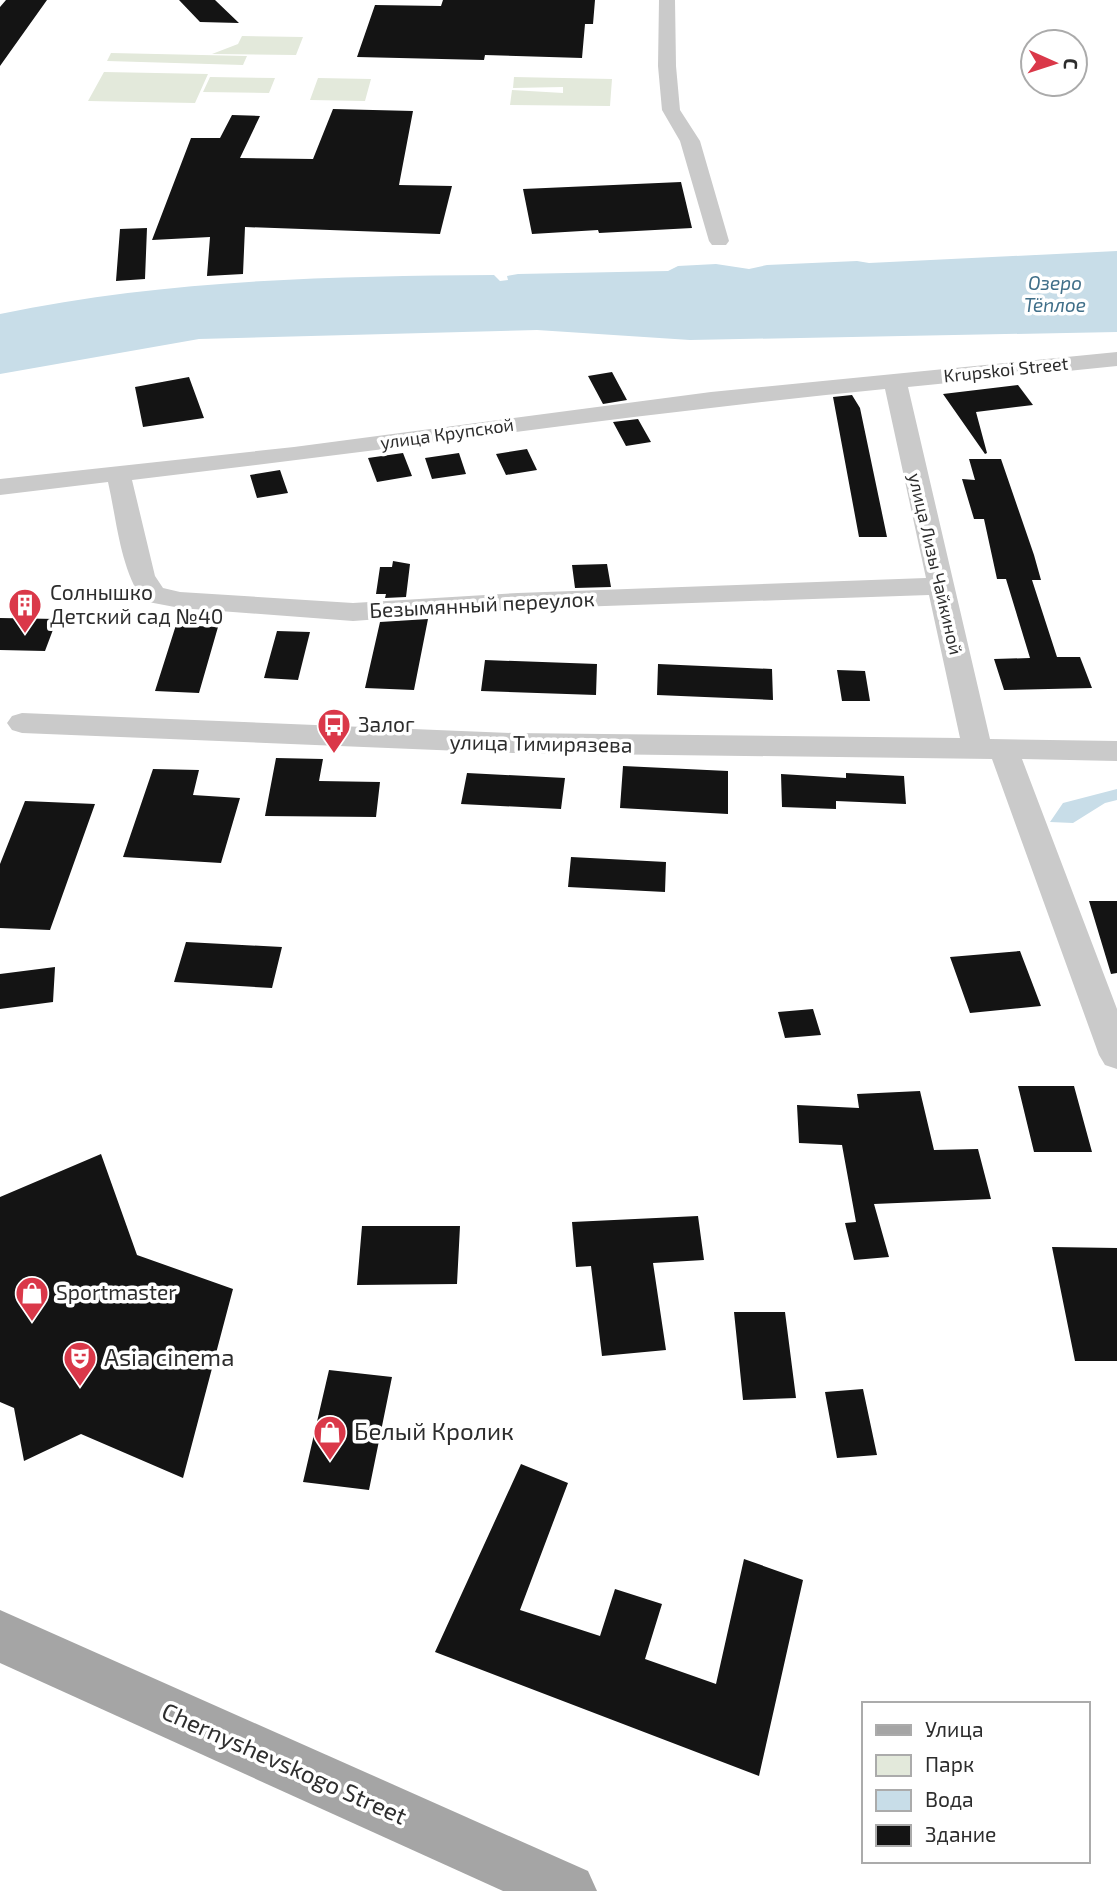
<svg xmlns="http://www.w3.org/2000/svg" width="1117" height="1891" font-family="'Exo 2',sans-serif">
  <rect width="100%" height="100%" fill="#fff"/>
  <path fill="#e3e9db" d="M242,36L303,37L296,55L212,54L238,44Z
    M111,53L247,56L243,65L107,61Z
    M104,72L208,74L195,103L88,101Z
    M210,77L275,78L269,93L203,92Z
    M514,77L612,79L610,106L510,105L512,90L563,93V87L513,88Z
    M318,78L371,79L365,101L310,100Z"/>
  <path fill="#c8dde8" d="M1117,251V332L690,340L537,330L199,339L0,374V314C163,280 328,276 494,275L500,281L508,280L507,276L518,274L668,271L678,266L716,264L749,269L767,265L857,261L869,263Z
    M1117,789V800L1105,803L1073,823L1050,822L1063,803Z"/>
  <path fill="#141414" d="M6,0H47L0,66V7Z
    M179,0H215L239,23L200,22Z
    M443,0H595L593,24H585L582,58L485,55L484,60L357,57L375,5L441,6Z
    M333,109L413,111L399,185L452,186L440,234L245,227L243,274L207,276L210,237L152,240L191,138H220L232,115L260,116L240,158L313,159Z
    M681,182L692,228L599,233L598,230L532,234L523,189Z
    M147,228L145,279L116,281L120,229Z
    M612,372L627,400L603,404L588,376Z
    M189,377L204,418L143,427L135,387Z
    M1018,385L1033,405L976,412L987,453L985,454L943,394Z
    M852,395L860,408L887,537H859L833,397Z
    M638,419L651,442L626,446L613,422Z
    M527,449L537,470L506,475L496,454Z
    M403,453L412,476L377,482L368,458Z
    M459,453L466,474L432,479L425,458Z
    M969,459H1001L1034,555L1041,580H1032L1057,657H1080L1092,688L1004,690L994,659L1030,658L1006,579H997L984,519H974L962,479L975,480Z
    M280,470L288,493L257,498L250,475Z
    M393,561L410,564L406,597L385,598L386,594H376L380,567H392Z
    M607,564L611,587L575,588L572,565Z
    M0,618L57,619L45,651L0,650Z
    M428,619L414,690L365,688L380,622Z
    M176,625L218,627L199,693L155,691Z
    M277,631L310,632L298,680L264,678Z
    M485,660L597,664L596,695L481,691Z
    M658,664L772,669L773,700L657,695Z
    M837,670L865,671L870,701H842Z
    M276,758L323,759L319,781L380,782L376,817L265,816Z
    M623,766L728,771V814L620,808Z
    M153,769L199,770L193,795L240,798L221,863L123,857Z
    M467,773L565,778L561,809L461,804Z
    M846,773L904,776L906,804L836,801V809L782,807L781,774L846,778Z
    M25,801L95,804L50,930L0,928V864Z
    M571,857L666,862L665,892L568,887Z
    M1089,901H1117V973L1111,974Z
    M186,942L282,947L272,988L174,982Z
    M1020,951L1041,1006L970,1013L950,957Z
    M55,967L53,1002L0,1009V974Z
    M813,1009L821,1035L785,1038L778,1012Z
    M1018,1086H1074L1092,1152H1034Z
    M920,1091L934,1150L978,1149L991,1199L874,1204L889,1257L854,1260L845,1223L856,1222L842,1145L799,1143L797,1105L859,1108L857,1094Z
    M101,1154L137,1255L233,1289L183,1478L81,1434L24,1461L14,1408L0,1402V1197Z
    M698,1216L704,1260L653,1263L666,1350L602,1356L591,1266L576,1267L572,1222Z
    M362,1226H460L457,1284L357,1285Z
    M1052,1247L1117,1248V1361H1075Z
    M734,1312H785L796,1398L743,1400Z
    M329,1370L392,1377L369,1490L303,1482Z
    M863,1389L877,1455L837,1458L825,1392Z
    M521,1464L568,1483L520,1610L600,1636L615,1589L662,1604L645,1659L716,1684L744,1559L803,1580L759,1776L435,1652Z"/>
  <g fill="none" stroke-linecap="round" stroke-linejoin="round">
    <path fill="#cacaca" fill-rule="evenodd" d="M659,0H675L676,66L680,110L700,141L729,241L726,245H712L709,241L680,141L662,110L658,66Z
      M1117,352V366L908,387L990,739L1117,741V761L1022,759L1117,1009V1069L1105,1065L1099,1055L992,759L513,753L22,733L12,730L7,723L12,716L22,713L513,733L960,738L929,595L518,609L353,621L180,608L143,601C120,567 117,522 108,482L0,495V479L294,447L711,392ZM885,389L926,578L518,593L353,603L180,592L163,588L155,576L132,480C383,451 633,414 885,389Z"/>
    <path fill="#a5a5a5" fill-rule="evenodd" d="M0,1610L588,1871L597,1891H503L0,1663Z"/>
  </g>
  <defs>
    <symbol id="building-pin" viewBox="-11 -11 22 30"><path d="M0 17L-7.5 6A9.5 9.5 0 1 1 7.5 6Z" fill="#da3849" stroke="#fff"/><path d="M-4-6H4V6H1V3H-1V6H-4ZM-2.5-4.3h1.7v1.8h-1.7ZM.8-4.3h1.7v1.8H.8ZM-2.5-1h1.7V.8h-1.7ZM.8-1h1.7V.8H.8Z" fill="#fff"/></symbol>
    <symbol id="bus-pin" viewBox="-11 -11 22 30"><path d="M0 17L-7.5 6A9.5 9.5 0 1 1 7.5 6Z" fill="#da3849" stroke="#fff"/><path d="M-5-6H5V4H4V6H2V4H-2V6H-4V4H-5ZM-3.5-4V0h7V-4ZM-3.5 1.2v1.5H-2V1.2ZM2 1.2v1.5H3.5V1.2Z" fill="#fff"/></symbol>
    <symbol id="shop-pin" viewBox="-11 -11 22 30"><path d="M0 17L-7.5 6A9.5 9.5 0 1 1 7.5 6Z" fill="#da3849" stroke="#fff"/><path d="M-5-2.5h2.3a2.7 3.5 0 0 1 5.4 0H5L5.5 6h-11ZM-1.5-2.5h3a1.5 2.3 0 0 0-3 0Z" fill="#fff"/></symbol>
    <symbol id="theatre-pin" viewBox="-11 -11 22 30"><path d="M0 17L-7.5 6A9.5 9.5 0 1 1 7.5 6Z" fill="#da3849" stroke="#fff"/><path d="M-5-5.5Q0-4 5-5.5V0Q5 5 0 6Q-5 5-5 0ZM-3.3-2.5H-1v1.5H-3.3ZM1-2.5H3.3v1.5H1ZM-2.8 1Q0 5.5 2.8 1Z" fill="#fff"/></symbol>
  </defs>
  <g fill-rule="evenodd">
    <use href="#building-pin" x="6" y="586" width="38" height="52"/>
    <use href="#bus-pin" x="315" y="706" width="38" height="52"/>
    <use href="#shop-pin" x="13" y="1274" width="38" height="52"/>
    <use href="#theatre-pin" x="61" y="1339" width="38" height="52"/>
    <use href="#shop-pin" x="311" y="1413" width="38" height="52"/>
  </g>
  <g text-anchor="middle" stroke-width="7" stroke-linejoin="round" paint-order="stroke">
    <g font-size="18" fill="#2d2d2d" stroke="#fff">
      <text transform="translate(1006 370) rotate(-6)" y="6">Krupskoi Street</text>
      <text transform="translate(447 434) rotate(-8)" y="6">улица Крупской</text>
      <text transform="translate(935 564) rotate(77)" y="6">улица Лизы Чайкиной</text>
    </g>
    <g font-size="19" font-style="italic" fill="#406f89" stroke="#fff">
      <text x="1055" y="290">Озеро<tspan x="1055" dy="22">Тёплое</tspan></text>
    </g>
    <g font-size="21" fill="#2d2d2d" stroke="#fff" text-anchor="start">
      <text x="50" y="600">Солнышко<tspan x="50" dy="24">Детский сад №40</tspan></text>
      <text x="358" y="732">Залог</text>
      <text x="56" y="1300">Sportmaster</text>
    </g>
    <g font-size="21" fill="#2d2d2d" stroke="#fff">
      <text transform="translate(482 605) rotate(-3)" y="7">Безымянный переулок</text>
      <text transform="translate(541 744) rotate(1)" y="7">улица Тимирязева</text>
    </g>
    <g font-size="24" fill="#2d2d2d" stroke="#fff" text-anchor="start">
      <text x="104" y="1366">Asia cinema</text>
      <text x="354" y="1440">Белый Кролик</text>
    </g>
    <g font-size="24" fill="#2d2d2d" stroke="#fff">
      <text transform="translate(284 1764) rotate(24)" y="8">Chernyshevskogo Street</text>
    </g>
  </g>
  <rect x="862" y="1702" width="228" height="161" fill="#ffffff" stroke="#ababab" stroke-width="2"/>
  <rect x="876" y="1725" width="35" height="10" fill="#a5a5a5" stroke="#ababab" stroke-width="2"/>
  <text x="925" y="1737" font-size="21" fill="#2d2d2d">Улица</text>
  <rect x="876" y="1755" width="35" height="21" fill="#e3e9db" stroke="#ababab" stroke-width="2"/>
  <text x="925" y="1772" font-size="21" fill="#2d2d2d">Парк</text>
  <rect x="876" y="1790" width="35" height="21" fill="#c8dde8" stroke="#ababab" stroke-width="2"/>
  <text x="925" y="1807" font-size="21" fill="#2d2d2d">Вода</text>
  <rect x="876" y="1825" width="35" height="21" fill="#141414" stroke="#ababab" stroke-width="2"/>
  <text x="925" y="1842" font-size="21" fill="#2d2d2d">Здание</text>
  <g transform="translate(1054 63) rotate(93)"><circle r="33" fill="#ffffff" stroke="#ababab" stroke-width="2"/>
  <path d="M0-5L12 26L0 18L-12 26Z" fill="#da3849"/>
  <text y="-10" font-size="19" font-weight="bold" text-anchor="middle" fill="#2d2d2d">С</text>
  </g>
</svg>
